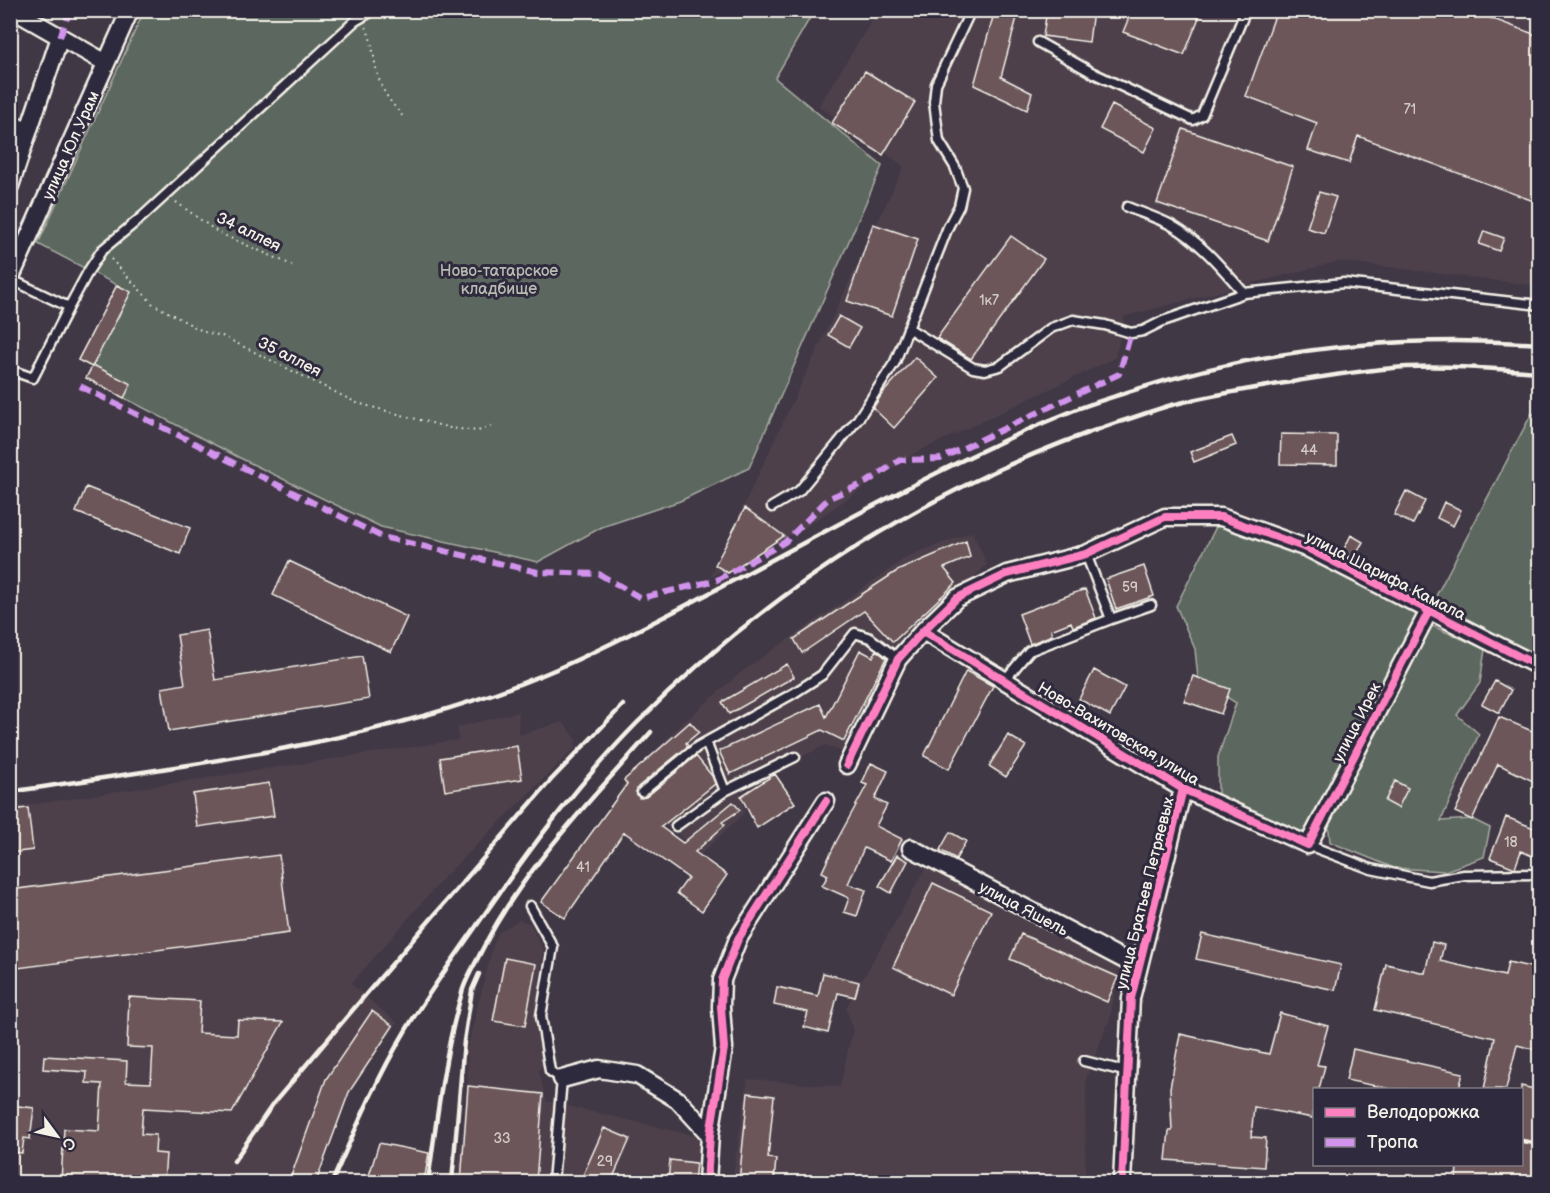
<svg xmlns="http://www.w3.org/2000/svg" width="1550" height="1193" font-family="'Balsamiq Sans',sans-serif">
  <rect width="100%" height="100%" fill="#413846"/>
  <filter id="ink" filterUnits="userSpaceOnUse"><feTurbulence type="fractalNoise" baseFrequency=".0167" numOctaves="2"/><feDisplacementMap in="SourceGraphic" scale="12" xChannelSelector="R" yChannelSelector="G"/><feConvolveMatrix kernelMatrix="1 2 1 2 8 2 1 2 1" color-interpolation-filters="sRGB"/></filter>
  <g filter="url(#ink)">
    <path fill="#4e414c" d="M871,11H1539V286L1340,261L1125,316L1115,358L915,453L799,531L710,577L904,166L819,106L876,14Z
      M972,532L987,565L900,645L846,753L825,745L740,788L744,813L701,854L621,787L675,730L740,673L909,556Z
      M519,712L518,735L563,722L576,739L575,748L445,876L351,984L397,1023L350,1093L317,1182H11L10,808L458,740V727Z
      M927,866L1120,964L1110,1018L1086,1079L1085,1182H732L748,1079L840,1087L853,1028L846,1008Z
      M519,920L530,923L543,950L535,1025L542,1064L539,1071L546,1101L700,1137V1182H456L468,1086L467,1049L493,946L499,932Z"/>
    <path fill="#5b685e" stroke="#a8aca3" stroke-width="1.5" d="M144,11H814L775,78L882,166L749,468L680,501L602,527L538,562L381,527L240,458L86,378L92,367L78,360L117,285L38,244Z
      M1532,413L1539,419V667L1428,611L1308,845L1218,805V757L1236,703L1198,678L1195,649L1176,606L1221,517L1428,611Z
      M1430,625L1485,649L1480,683L1457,715L1479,734L1441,821L1472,819L1490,828L1484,857L1445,871L1394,868L1330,842L1328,820Z"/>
    <path fill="#6c575a" stroke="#f4f1e8" stroke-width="1.5" d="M995,10H1019L1001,77L1032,93L1027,110L974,85Z
      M1047,10H1093L1089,42L1043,36Z
      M1132,10H1202L1184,55L1123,32Z
      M1277,10H1469L1539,36V203L1358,136L1349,163L1308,150L1317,123L1246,96Z
      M865,71L915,102L883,155L832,123Z
      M1112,105L1156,128L1144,152L1100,129Z
      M1183,129L1293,167L1268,241L1157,203Z
      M1319,192L1336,197L1324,233L1307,228Z
      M873,224L918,239L892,316L847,301Z
      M1484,231L1504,238L1499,251L1479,244Z
      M1011,236L1044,259L971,359L937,338Z
      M117,285L131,292L92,367L78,360Z
      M839,316L860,328L849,347L828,335Z
      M915,357L938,378L894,428L873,408L882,394Z
      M93,365L131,384L124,398L86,378Z
      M1281,434L1337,435V465L1280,464Z
      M1232,436L1236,445L1194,462L1190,452Z
      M86,487L190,528L180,554L76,512Z
      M1406,491L1425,501L1413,524L1394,515Z
      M1444,502L1461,510L1453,526L1437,518Z
      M745,508L784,536L728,573L715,565Z
      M1351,535L1363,542L1353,559L1342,553Z
      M966,541L970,557L944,568L956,583L893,642L864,611L802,653L794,639L897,571Z
      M289,561L407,617L391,652L273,595Z
      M1144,566L1154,596L1116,609L1106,579Z
      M1085,589L1096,618L1073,627L1071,622L1051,630L1052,635L1030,644L1019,614Z
      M207,630L215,680L362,656L369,699L169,731L162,688L185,684L177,635Z
      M860,650L873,657L876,650L886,658L844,741L822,730L730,774L719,751L820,704L826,717Z
      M787,664L794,677L729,714L722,702Z
      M1094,670L1125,687L1110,716L1079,699Z
      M966,671L993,686L949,769L924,756Z
      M1193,676L1230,689L1221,714L1184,701Z
      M1495,681L1511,690L1499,713L1482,704Z
      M1499,717L1539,734V784L1498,764L1472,820L1455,812Z
      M690,722L699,732L686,743L688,746L638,787L636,792L639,798L646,797L696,756L712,776L715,784L661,827L683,843L733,802L740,810L722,822L725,825L695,852L727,875L702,911L677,893L688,878L624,832L565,918L541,902L627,784L624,780Z
      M1008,735L1026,746L1006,777L989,766Z
      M517,746L522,779L445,791L440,758Z
      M871,763L888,771L875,799L887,805L876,826L902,839L891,861L864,848L848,884L866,890L857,916L844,912L849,898L822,886L828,875L822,872L836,842L867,785L862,783Z
      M775,774L795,803L757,828L741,796Z
      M1395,781L1408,788L1398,808L1385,801Z
      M269,783L274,816L197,827L193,794Z
      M28,808L33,850L10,853V810Z
      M1506,817L1539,830V859L1521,851L1515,868L1490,858Z
      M950,832L966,841L956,859L940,850Z
      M279,855L289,933L10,969V890Z
      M897,855L908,861L891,893L879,886Z
      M933,883L991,911L951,995L893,967Z
      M1021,934L1118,977L1107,1002L1010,959Z
      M1202,934L1341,965L1335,990L1196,959Z
      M1432,942L1444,945L1440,961L1505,976L1508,962L1539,969V1034L1536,1050L1517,1045L1506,1089H1484L1495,1038L1375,1010L1386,964L1425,973Z
      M505,958L536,964L525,1026L493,1021Z
      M823,973L859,982L855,997L838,993L828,1033L804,1027L808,1012L774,1005L777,987L818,996Z
      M129,997L200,1001L198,1033L237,1035L238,1020L283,1022L232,1113L143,1108L141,1134L156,1135L155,1153L166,1154L164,1182H61L64,1129L99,1131L102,1084L86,1083L87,1072L43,1069L44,1056L127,1061L126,1082L151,1083L153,1048L127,1047Z
      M372,1011L393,1026L349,1092L316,1182H289L326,1079Z
      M1280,1013L1328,1026L1317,1065L1325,1066L1319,1089H1314L1313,1118L1254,1107L1251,1137L1266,1138L1264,1167L1166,1160L1169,1131H1172L1170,1088L1180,1034L1269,1054Z
      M1353,1049L1463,1073L1459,1089H1391L1346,1080Z
      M468,1086L543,1094L536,1182H461Z
      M1521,1086L1539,1090V1138L1535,1158H1539V1182H1456L1457,1164H1521Z
      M748,1093L774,1096L768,1158L776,1159L774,1182H739Z
      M10,1105L34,1108L30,1139L24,1138L22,1153L10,1152Z
      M604,1128L630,1139L611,1182H580Z
      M379,1143L429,1153L424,1182H367Z
      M670,1160L696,1163L694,1182H668Z"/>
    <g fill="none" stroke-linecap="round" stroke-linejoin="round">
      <defs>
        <path id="lane" d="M1038,42L1093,73L1193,120L1202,115L1246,10
          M1127,207C1142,213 1158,218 1171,225C1200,241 1223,269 1244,293
          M10,279L69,307L89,270L102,250L143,216L355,21L374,10
          M908,328L973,368L985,370L1000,366L1051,328L1073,320L1105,325L1131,333L1143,331L1163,321L1244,293L1344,283L1540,305
          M10,370L33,378L69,307
          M772,507L799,491L858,419L895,362L948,227L959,206L963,188L955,167L939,141L934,102L936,84L971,10
          M1086,554L1111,619
          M1004,681L1029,651L1111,619L1151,605
          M706,742L725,791
          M642,792L697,747L794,693L822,675L855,633L870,638L898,659
          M676,826L725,791L795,757
          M1308,845L1371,869L1429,881L1464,875L1540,874
          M530,906L553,947L541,1016L550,1071L562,1079L553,1182
          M1084,1061L1128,1072"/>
        <path id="street" d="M13,10L106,63
          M10,122L28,133
          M10,186L60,37
          M10,279L130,10
          M923,631L1183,789L1308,845L1429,611
          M847,765L898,659L923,631L957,598L1007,574L1086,554L1165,517H1221L1309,549L1540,667
          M911,848L1138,967
          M562,1079L599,1069L637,1075L678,1100L710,1135
          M707,1182L710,1135L724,1048L721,1007L722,980L738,939L826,801
          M1122,1182L1131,998L1183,789"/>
      </defs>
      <use href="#lane" stroke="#f4f1e8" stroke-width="13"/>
      <use href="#street" stroke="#f4f1e8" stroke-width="21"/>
      <path stroke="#f4f1e8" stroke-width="2" stroke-dasharray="1.5 4.5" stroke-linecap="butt" d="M366,27C374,45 373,61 379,79C384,95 394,106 405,119
        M176,202L219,233L292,265
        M111,259L153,304L204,332L222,336L357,403L450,428L478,431L492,426"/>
      <use href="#lane" stroke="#2f2a3d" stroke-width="8"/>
      <use href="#street" stroke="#2f2a3d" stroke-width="16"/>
      <path stroke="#f4f1e8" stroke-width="4.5" d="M10,792C189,764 371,745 540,676C595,653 648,625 700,598C825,533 947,461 1077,409C1095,402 1113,397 1131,391C1263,348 1401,334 1540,344
        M1522,1141L1540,1144
        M234,1161L273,1104L373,986L551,780L623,705
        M332,1182C354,1133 375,1082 403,1035C425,997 452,961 477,925C526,854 577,784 637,723C772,587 935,484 1116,423C1133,418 1151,411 1168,406C1208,395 1250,389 1291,382C1329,376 1368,369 1407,367C1451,365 1496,369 1540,372
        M428,1182C437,1118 444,1052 463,989C467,977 475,964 481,952C522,870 590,801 651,732
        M452,1182L464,1041L472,990L479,974"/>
      <path stroke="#d193ec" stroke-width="6" stroke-dasharray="12 6" stroke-linecap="butt" d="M60,37L70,10
        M80,386L382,537L538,572L599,574L641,598L717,580L785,542L829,498L867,482L900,460L940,459L1119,374L1131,333"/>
      <defs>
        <path id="cycleway" d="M923,631L1183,789L1308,845L1429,611
          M847,765L898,659L923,631L957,598L1007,574L1086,554L1165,517H1221L1309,549L1540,667
          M707,1182L710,1135L724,1048L721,1007L722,980L738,939L826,801
          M1122,1182L1131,998L1183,789"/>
      </defs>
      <use href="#cycleway" stroke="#2f2a3d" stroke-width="11"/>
      <use href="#cycleway" stroke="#ff80c0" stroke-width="8"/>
    </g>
  </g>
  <g text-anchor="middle" stroke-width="6" stroke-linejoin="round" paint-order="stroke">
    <g font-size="14" fill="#d2cac4">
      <text x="1410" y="114">71</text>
      <text x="989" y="305">1к7</text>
      <text x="1309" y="455">44</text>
      <text x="1130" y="592">59</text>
      <text x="1511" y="847">18</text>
      <text x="583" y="872">41</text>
      <text x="502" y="1143">33</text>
      <text x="605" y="1166">29</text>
    </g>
    <g font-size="16" fill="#f4f1e8" stroke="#2f2a3d">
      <text transform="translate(70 145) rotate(-66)" y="6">улица Юл Урам</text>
      <text transform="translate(249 231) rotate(26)" y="6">34 аллея</text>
      <text transform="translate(290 356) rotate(27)" y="6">35 аллея</text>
      <text transform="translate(1386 575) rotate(27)" y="6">улица Шарифа Камала</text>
      <text transform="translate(1356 722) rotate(-63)" y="6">улица Ирек</text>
      <text transform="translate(1119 733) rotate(31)" y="6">Ново-Вахитовская улица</text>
      <text transform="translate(1144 893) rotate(-76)" y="6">улица Братьев Петряевых</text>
      <text transform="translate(1024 908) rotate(28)" y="6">улица Яшель</text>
    </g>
    <g font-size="16" fill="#b7bab1" stroke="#2f2a3d">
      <text x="499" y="276">Ново-татарское<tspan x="499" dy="18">кладбище</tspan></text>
    </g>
  </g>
  <rect width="1550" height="1193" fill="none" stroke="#2f2a3d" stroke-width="36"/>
  <rect x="18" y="18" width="1514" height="1157" fill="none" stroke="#f4f1e8" stroke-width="2" filter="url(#ink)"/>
  <rect x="1313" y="1088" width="210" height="78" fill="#2f2a3d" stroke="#7e7a81" stroke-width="1.5"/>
  <rect x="1325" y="1108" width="30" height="9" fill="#ff80c0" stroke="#7e7a81" stroke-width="1.5"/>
  <text x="1367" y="1118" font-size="18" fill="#f4f1e8">Велодорожка</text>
  <rect x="1325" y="1138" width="30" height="9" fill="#d193ec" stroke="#7e7a81" stroke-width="1.5"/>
  <text x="1367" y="1148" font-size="18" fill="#f4f1e8">Тропа</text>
  <g transform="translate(57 1136) rotate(123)" stroke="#2f2a3d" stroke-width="4.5" paint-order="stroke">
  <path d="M0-4.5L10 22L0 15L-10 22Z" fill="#f4f1e8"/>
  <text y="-9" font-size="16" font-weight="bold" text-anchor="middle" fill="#f4f1e8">С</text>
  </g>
</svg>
